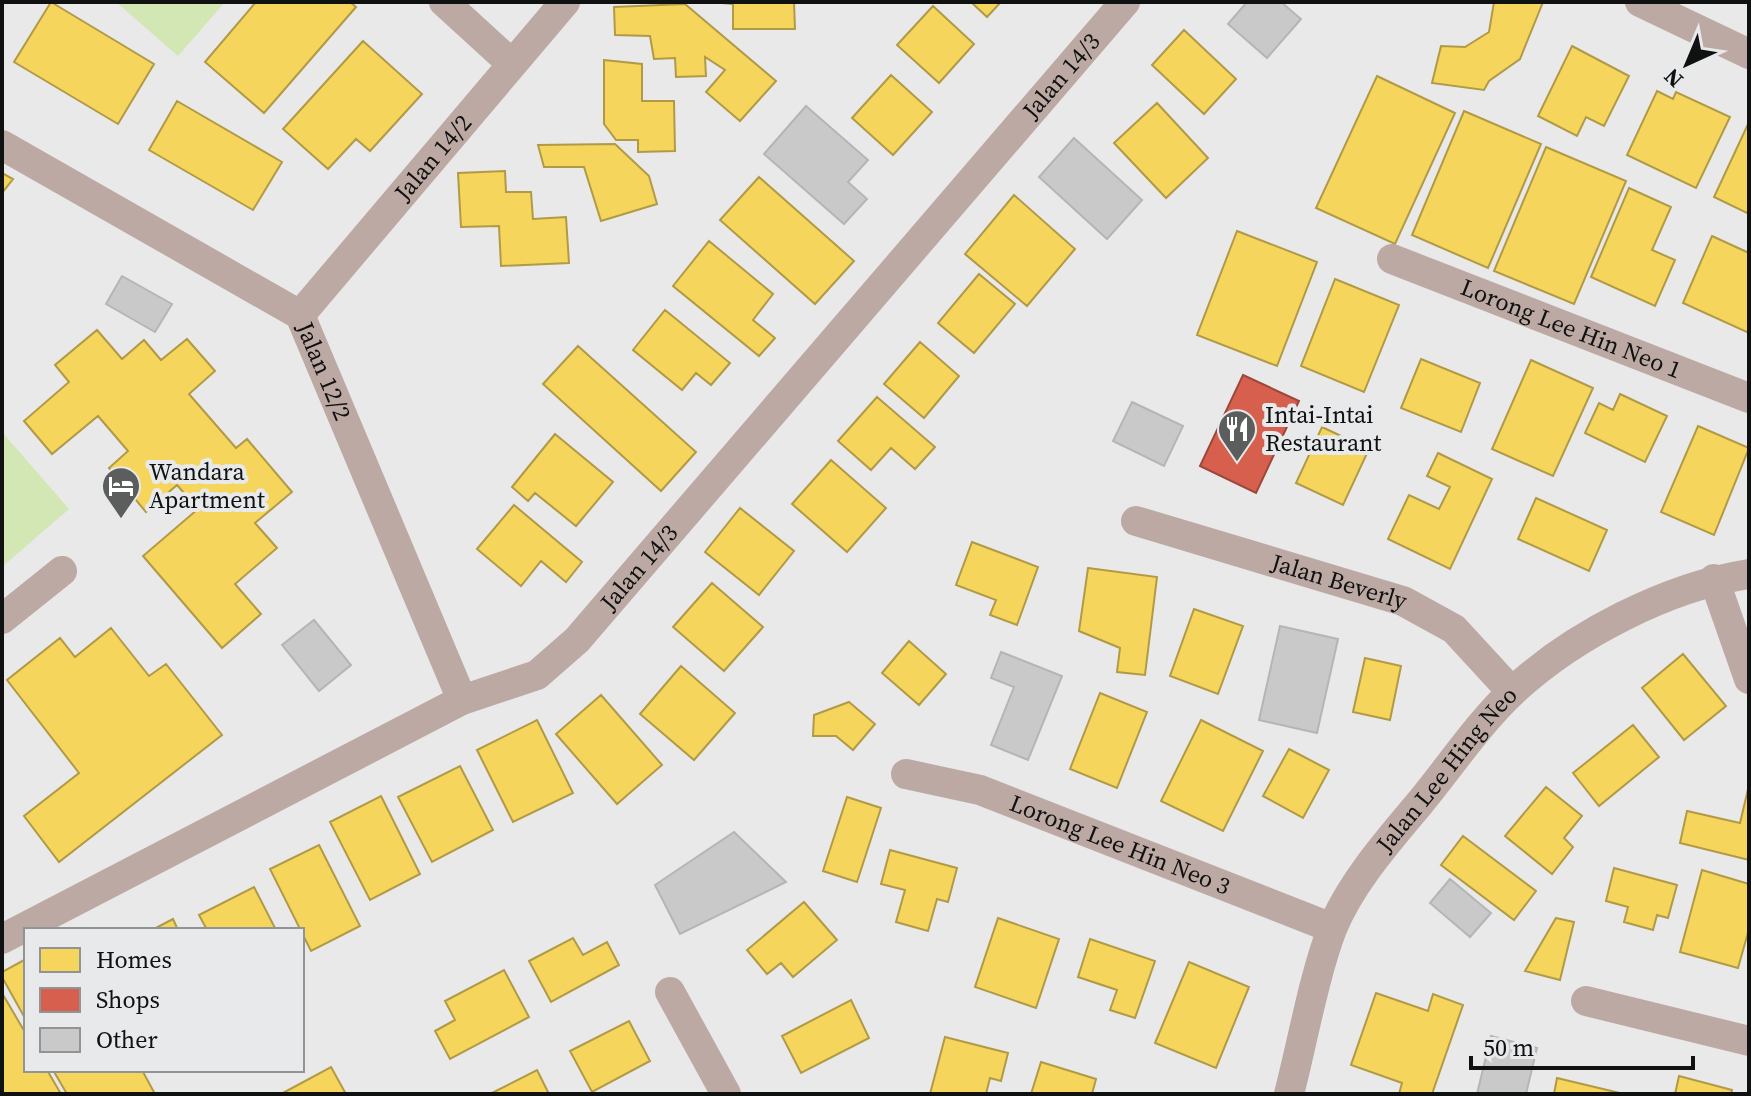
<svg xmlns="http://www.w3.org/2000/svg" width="1751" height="1096" font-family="'Source Serif 4',serif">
  <rect width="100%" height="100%" fill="#e9e9ea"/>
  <path fill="#d3e7b5" d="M116,2H225L178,56Z
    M2,432L69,509L2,567Z"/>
  <path fill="#f6d55c" stroke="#b19a46" stroke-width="2" d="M51,2L154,64L118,124L14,62Z
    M256,2H350L356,7L264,113L205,62Z
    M710,2H794L795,29H733V4Z
    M971,2H1001L987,17Z
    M1494,2H1543L1520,59L1489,81L1484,90L1432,83L1441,46L1465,47L1489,32Z
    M685,4L776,81L740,121L706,92L725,70L705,57L706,76L676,77L675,58L654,59L650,36L615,35L614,7Z
    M933,6L974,44L939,83L897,45Z
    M1184,30L1236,79L1204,114L1152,65Z
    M363,41L422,94L370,151L356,139L328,169L283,129Z
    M1572,46L1629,76L1604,126L1586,117L1577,136L1538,116Z
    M604,60L642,64V101H674L675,151L638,152V140H616L604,124Z
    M891,75L932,112L893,155L852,118Z
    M1377,76L1455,113L1395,244L1316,208Z
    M1657,91L1673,99L1676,92L1730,117L1696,188L1627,155Z
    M177,101L282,162L253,210L149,150Z
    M1157,103L1208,158L1166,198L1114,143Z
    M1464,111L1541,144L1488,268L1412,235Z
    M1749,122V214L1714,197Z
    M615,144L649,176L657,204L601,221L584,167H544L538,145Z
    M1546,147L1626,181L1574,304L1494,271Z
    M505,171L506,192H531L533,219L566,217L569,263L501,266L499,226L461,227L458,173Z
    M2,173L13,179L2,193Z
    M759,177L854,261L815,304L720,220Z
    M1629,188L1671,207L1652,250L1675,260L1655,306L1591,277Z
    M1014,195L1075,249L1027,306L965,254Z
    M1237,231L1317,262L1277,366L1197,335Z
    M1712,236L1749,253V333L1683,303Z
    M709,241L773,294L753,320L775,338L759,356L673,286Z
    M979,274L1015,304L974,353L938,323Z
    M1335,279L1399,305L1364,392L1301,366Z
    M665,310L730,363L711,385L696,373L682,390L633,350Z
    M97,330L122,359L144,340L161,360L187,339L215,371L189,394L236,448L247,439L292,492L255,523L277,548L235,584L261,614L222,648L143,556L198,509L177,485L146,512L109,468L128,451L98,416L52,454L24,421L69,382L55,365Z
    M920,342L959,376L924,418L884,384Z
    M578,346L696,452L661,491L543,384Z
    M1421,359L1480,383L1461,432L1401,408Z
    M1531,360L1593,388L1553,476L1492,449Z
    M1620,394L1667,416L1645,462L1585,433L1599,403L1613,410Z
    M877,397L935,447L915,469L891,448L871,470L838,441Z
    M1698,426L1749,448L1714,535L1661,512Z
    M1322,427L1369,449L1343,505L1296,483Z
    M555,434L613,482L576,526L535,493L528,501L512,487Z
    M1438,453L1492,479L1450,569L1388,539L1409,495L1439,509L1450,487L1427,476Z
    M831,460L886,508L847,552L792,504Z
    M1536,498L1607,530L1589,571L1518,539Z
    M514,505L582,562L566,582L541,561L521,586L477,549Z
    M740,508L794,551L759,595L705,552Z
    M972,542L1038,567L1017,625L990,615L996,600L956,585Z
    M1088,568L1157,577L1145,675L1117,672L1120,648L1079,631Z
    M712,583L763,627L724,671L673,627Z
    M1194,609L1243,626L1218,694L1170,676Z
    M111,628L149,676L166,664L222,735L59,862L24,816L79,773L7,680L60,638L75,657Z
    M909,641L946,674L919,705L882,673Z
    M1683,654L1726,706L1684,740L1642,688Z
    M1365,658L1401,666L1390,720L1353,712Z
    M681,666L735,713L694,760L640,714Z
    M1100,693L1147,712L1117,788L1070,769Z
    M601,695L662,765L617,804L556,734Z
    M849,702L875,724L853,750L836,736H813L814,715Z
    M537,720L573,793L513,822L477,750Z
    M1201,720L1263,751L1223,831L1161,801Z
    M1633,725L1659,757L1599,806L1573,773Z
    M1289,749L1329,770L1303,818L1263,796Z
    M460,766L493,830L432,862L398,797Z
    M1749,785V860L1680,843L1687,811L1740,823Z
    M1546,787L1582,816L1564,838L1573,847L1552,874L1505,836Z
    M381,796L420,874L370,900L330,822Z
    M847,797L881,808L857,882L823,871Z
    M1463,836L1536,891L1514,920L1441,865Z
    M319,845L360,926L311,951L270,869Z
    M890,850L957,868L948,902L937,899L928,931L896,922L905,890L881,884Z
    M1614,868L1677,885L1668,918L1657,915L1653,930L1624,922L1628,907L1606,901Z
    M1702,870L1749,884V929L1738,968L1680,952Z
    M254,887L276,930H207L199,915Z
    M804,902L837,940L793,977L781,963L767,974L747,950Z
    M998,918L1059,939L1036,1008L975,987Z
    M1556,918L1574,922L1560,980L1525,971Z
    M173,919L178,930H152Z
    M573,938L583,955L607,942L619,965L551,1002L529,961Z
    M1090,939L1155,961L1135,1018L1110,1010L1117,990L1078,977Z
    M26,959V1020L2,977V972Z
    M1189,962L1249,987L1216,1068L1155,1043Z
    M504,970L529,1017L450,1059L435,1031L455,1020L445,1001Z
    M2,993L26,1034V1070H47L61,1094H2Z
    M1376,993L1428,1011L1433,994L1463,1005L1432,1094H1399L1402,1083L1351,1065Z
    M851,1000L869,1038L801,1073L782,1036Z
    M629,1021L650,1061L592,1092L570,1051Z
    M945,1037L1008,1053L1001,1081L990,1078L986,1094H930Z
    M1041,1062L1096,1079L1092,1094H1031Z
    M331,1067L346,1094H281Z
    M53,1070H142L155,1094H67Z
    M537,1070L549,1094H490Z
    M1679,1076L1732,1090L1731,1094H1675Z
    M1557,1078L1624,1094H1554Z"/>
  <path fill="#d6604d" stroke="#9b483b" stroke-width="2" d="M1243,375L1299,401L1256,493L1200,466Z"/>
  <path fill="#c9c9c9" stroke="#b5b5b5" stroke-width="2" d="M1247,2H1281L1301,19L1267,58L1228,24Z
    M806,106L868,160L848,182L867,199L844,224L764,154Z
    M1074,138L1142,200L1107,239L1039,177Z
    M122,276L172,304L155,332L106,304Z
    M1132,402L1183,426L1164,466L1113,441Z
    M314,620L351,665L319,691L282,645Z
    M1280,626L1338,639L1317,733L1259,720Z
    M1001,652L1062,676L1028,760L991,745L1014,687L991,678Z
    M734,832L786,882L680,934L655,885Z
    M1450,879L1491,913L1470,937L1430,903Z
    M1491,1036L1537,1048L1526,1094H1477Z"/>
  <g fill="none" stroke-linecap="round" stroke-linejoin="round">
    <g stroke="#bda9a3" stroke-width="30">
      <path d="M444,2L512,64"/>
      <path d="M1640,2L1749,54"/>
      <path id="s1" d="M2,145L300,315L462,700"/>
      <path id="s2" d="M1392,259L1749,398"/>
      <path id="s3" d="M300,315L565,2"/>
      <path id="s4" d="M1136,521L1403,601L1454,629L1512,692"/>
      <path d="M1714,579L1749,679"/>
      <path d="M2,619L62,571"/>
      <path id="s5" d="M906,774L980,790L1332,928"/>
      <path id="s6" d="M2,939L462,700L537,675L577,640L1125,2"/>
      <path d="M670,992L726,1094"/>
      <path d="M1586,1001L1749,1041"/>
      <path id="s7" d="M1289,1094C1302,1044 1314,976 1332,929C1350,884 1388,841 1419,804C1449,768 1478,724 1512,692C1573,635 1667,587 1749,574"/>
    </g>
  </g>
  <defs>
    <symbol id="restaurant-pin" viewBox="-11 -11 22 30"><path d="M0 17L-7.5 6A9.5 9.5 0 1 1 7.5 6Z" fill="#5c5d5d" stroke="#e8e9eb"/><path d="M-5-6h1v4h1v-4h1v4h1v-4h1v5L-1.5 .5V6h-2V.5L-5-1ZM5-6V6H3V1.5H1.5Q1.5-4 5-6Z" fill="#fff"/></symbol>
    <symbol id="hotel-pin" viewBox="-11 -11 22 30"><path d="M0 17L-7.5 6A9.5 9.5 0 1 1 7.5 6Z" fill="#5c5d5d" stroke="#e8e9eb"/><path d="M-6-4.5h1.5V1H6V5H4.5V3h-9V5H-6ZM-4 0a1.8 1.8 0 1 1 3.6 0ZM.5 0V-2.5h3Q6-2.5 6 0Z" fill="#fff"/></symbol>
  </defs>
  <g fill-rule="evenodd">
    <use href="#restaurant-pin" x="1215" y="407" width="44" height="60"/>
    <use href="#hotel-pin" x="99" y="464" width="44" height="60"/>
  </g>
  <g text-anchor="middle" stroke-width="8" stroke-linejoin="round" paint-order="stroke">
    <g font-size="24" fill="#101111" stroke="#e8e9eb">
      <text dy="8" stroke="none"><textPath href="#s6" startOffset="1394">Jalan 14/3</textPath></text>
      <text dy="8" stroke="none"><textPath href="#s3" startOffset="206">Jalan 14/2</textPath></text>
      <text dy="8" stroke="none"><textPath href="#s2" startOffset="192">Lorong Lee Hin Neo 1</textPath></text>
      <text dy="8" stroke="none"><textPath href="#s1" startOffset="404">Jalan 12/2</textPath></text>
      <text dy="8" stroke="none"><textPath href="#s6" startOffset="746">Jalan 14/3</textPath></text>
      <text dy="8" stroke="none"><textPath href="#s4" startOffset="212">Jalan Beverly</textPath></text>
      <text dy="8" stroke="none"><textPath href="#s7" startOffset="368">Jalan Lee Hing Neo</textPath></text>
      <text dy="8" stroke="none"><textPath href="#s5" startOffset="226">Lorong Lee Hin Neo 3</textPath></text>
    </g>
    <g font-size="24" fill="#101111" stroke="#e8e9eb" text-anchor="start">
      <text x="1265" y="423">Intai-Intai<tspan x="1265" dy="28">Restaurant</tspan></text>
      <text x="149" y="480">Wandara<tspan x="149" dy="28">Apartment</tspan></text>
    </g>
  </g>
  <rect width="1751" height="1096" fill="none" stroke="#101111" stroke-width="8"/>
  <rect x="24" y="928" width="280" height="144" fill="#e8e9eb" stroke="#929394" stroke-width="2"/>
  <rect x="40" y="948" width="40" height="24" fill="#f6d55c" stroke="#929394" stroke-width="2"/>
  <text x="96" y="968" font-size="24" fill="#101111">Homes</text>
  <rect x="40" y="988" width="40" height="24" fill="#d6604d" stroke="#929394" stroke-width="2"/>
  <text x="96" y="1008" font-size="24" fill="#101111">Shops</text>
  <rect x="40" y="1028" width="40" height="24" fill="#c9c9c9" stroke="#929394" stroke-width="2"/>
  <text x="96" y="1048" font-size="24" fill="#101111">Other</text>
  <g transform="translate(1687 64) rotate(224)" stroke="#e8e9eb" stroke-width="6" paint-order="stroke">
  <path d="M0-6L14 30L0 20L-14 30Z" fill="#101111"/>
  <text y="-12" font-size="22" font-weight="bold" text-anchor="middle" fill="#101111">N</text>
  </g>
  <path d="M1471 1056v12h222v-12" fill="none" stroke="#101111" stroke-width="4"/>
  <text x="1483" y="1056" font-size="24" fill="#101111" stroke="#e8e9eb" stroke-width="6" paint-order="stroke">50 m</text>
</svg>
